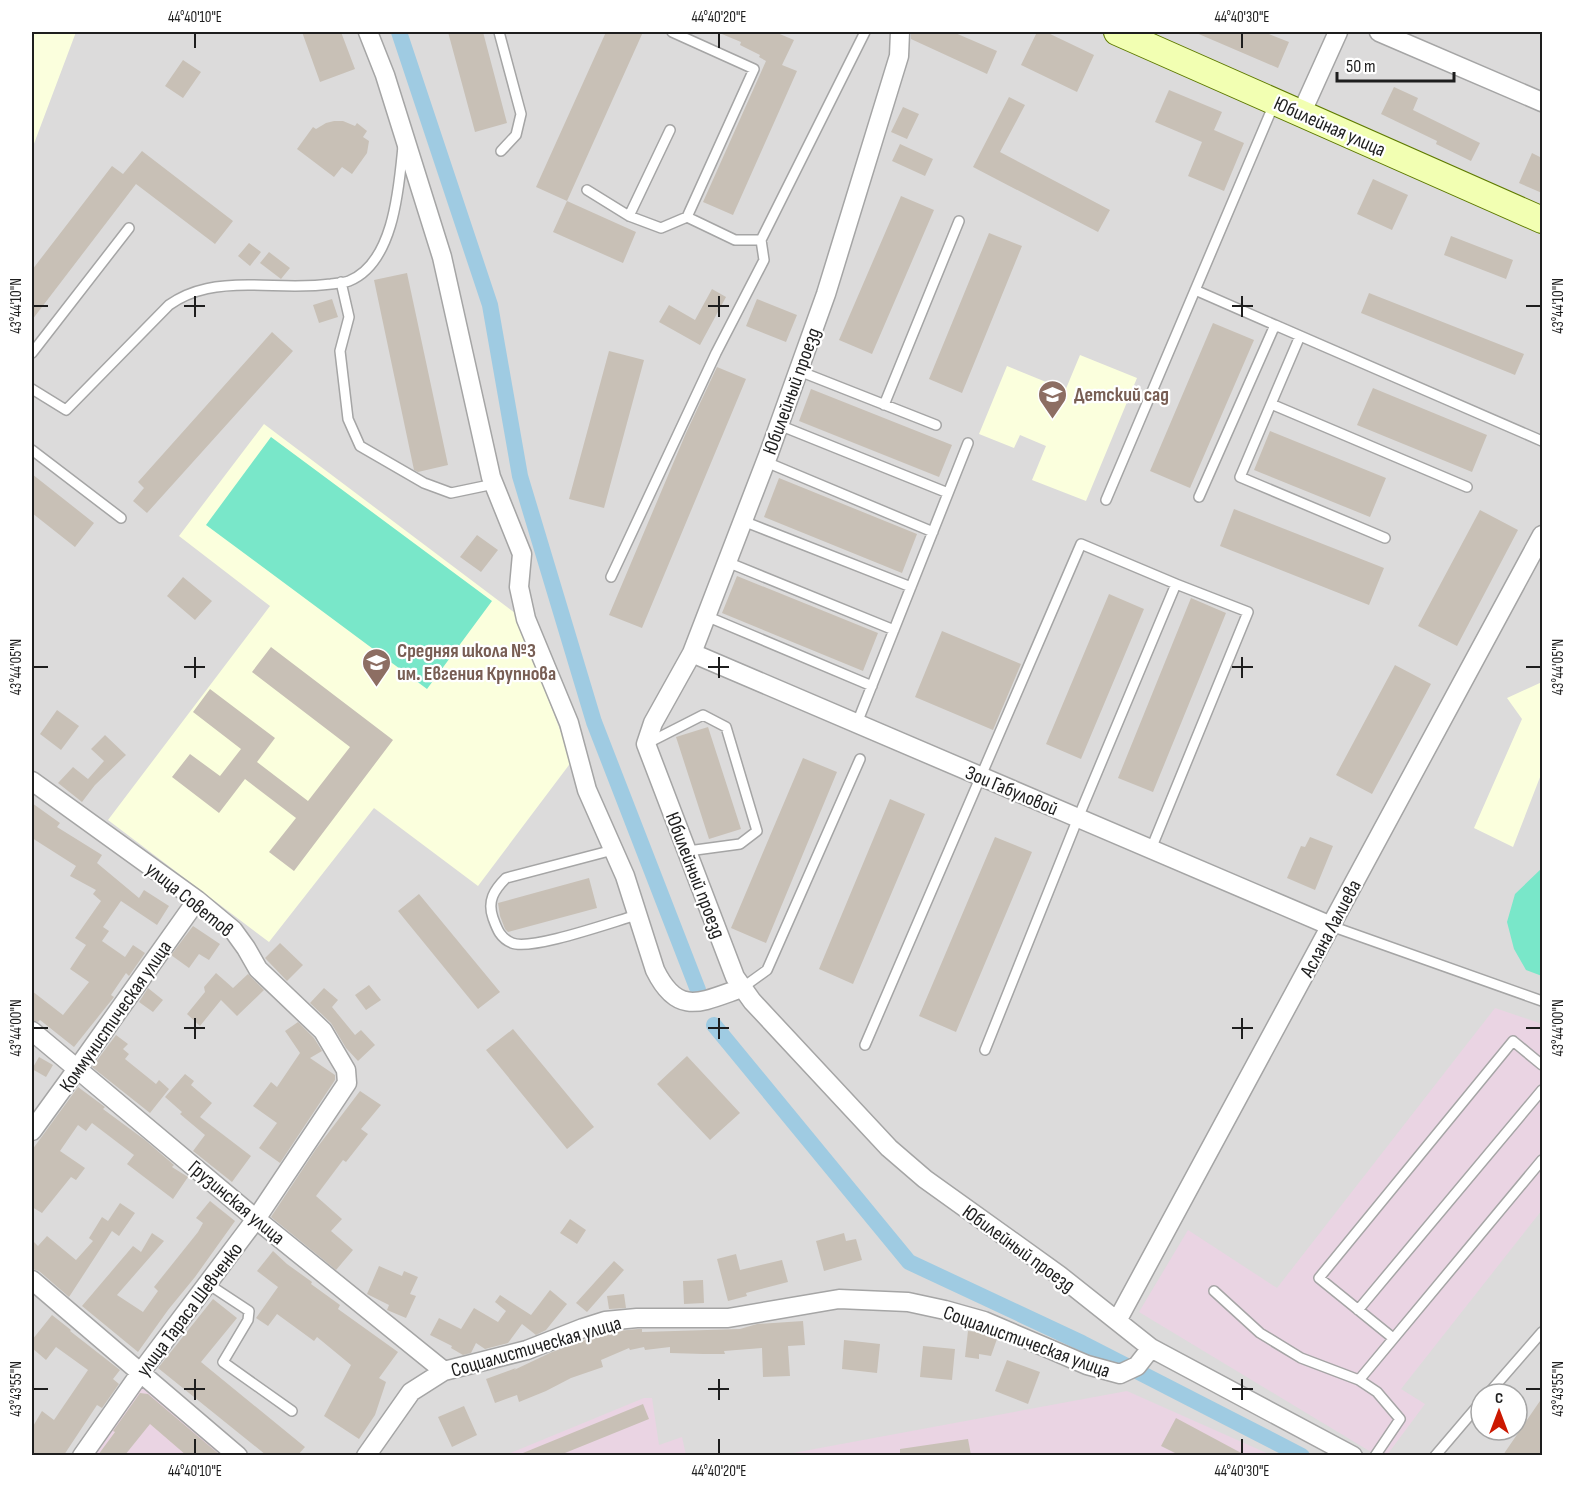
<svg xmlns="http://www.w3.org/2000/svg" width="1574" height="1487" font-family="'Sofia Sans Condensed',sans-serif">
  <rect width="100%" height="100%" fill="#f0ede3"/>
  <path fill="#dcdbdb" fill-rule="evenodd" d="M32,32H1542V1455H32ZM1481,1394H1517V1430H1481Z"/>
  <path fill="#ead4e3" d="M1495,1008L1542,1024V1210L1401,1389L1425,1404L1387,1455H1376L1139,1312L1188,1230L1277,1288Z
    M142,1386L224,1455L91,1456Z
    M1127,1391L1271,1455L776,1456L793,1453Z
    M644,1398H652L659,1445L682,1437L686,1455L503,1456Z"/>
  <path fill="#fbffdd" d="M32,32H76L32,149Z
    M1080,355L1137,378L1086,501L1032,480L1046,446L1020,435L1014,448L979,434L1007,366L1051,384L1045,398L1060,403Z
    M264,424L515,613L572,761L478,886L374,808L269,942L108,820L270,606L179,536Z
    M1542,682V772L1513,847L1474,828L1522,719L1507,698Z"/>
  <path fill="#79e7c9" d="M271,437L492,601L427,689L206,525Z
    M1542,868V976L1526,970L1514,949L1507,922L1515,894Z"/>
  <g fill="none" stroke-linecap="round" stroke-linejoin="round">
    <path stroke="#9fcbe2" stroke-width="16" d="M399,32L490,305L520,476L594,722L698,990
      M714,1025L909,1262L1082,1343L1302,1456"/>
  </g>
  <path fill="#c8c0b6" d="M302,32H341L355,69L320,82Z
    M448,32H483L507,123L475,132Z
    M606,32H643L567,201L536,187Z
    M717,32H775L794,40L782,65L797,71L733,215L703,202L766,61L759,57L760,55L740,45L741,42Z
    M911,32H953L997,51L987,74L911,39Z
    M1037,32H1046L1094,55L1077,92L1021,65Z
    M1194,32H1264L1289,42L1278,68Z
    M183,60L201,72L183,98L165,86Z
    M1394,87L1418,98L1413,110L1480,143L1471,161L1436,144L1437,141L1381,114Z
    M1169,90L1222,112L1214,130L1244,143L1224,191L1188,176L1202,142L1155,122Z
    M1009,97L1025,105L1000,152L1110,210L1098,232L973,167Z
    M903,107L919,114L907,139L891,132Z
    M334,121H343L355,126L357,123L367,131L363,137L369,141L367,153L352,174L342,167L334,177L297,149L313,127L316,129L326,123Z
    M900,144L933,159L925,176L892,161Z
    M142,151L233,221L215,244L136,184L32,320V270L112,166L123,174Z
    M1532,153L1542,158V193L1519,183Z
    M1373,179L1408,195L1392,230L1357,214Z
    M901,196L934,210L872,354L839,340Z
    M567,201L636,232L623,263L553,232Z
    M989,233L1022,246L962,393L929,379Z
    M1451,236L1513,260L1506,279L1444,255Z
    M249,243L261,252L250,266L238,256Z
    M269,252L290,268L281,279L260,263Z
    M407,273L448,465L418,472L414,470L374,280Z
    M712,289L726,297L700,345L659,322L669,305L695,320Z
    M1369,293L1524,354L1515,375L1361,313Z
    M332,299L338,317L319,323L313,305Z
    M757,299L797,315L786,342L746,326Z
    M1213,323L1254,340L1190,488L1150,471Z
    M272,332L293,351L147,513L133,501L144,488L138,482Z
    M609,351L644,360L604,508L569,499Z
    M717,367L746,379L642,628L609,615L686,433Z
    M1373,388L1487,435L1472,472L1357,425Z
    M811,389L952,445L939,477L799,421Z
    M1270,431L1386,478L1370,517L1254,470Z
    M32,474L94,523L75,547L32,513Z
    M779,478L917,534L902,573L764,517Z
    M1234,509L1384,568L1369,605L1220,546Z
    M1480,510L1518,530L1457,646L1418,626Z
    M477,535L498,550L481,572L460,557Z
    M737,576L878,633L863,671L722,613Z
    M183,577L212,601L195,620L167,596Z
    M1109,594L1144,609L1081,759L1046,744Z
    M1191,598L1226,613L1153,792L1118,778Z
    M942,631L1021,664L993,730L915,697Z
    M271,647L393,740L294,871L269,852L296,818L245,779L219,813L172,777L190,754L220,776L241,749L193,712L210,689L275,738L257,762L308,801L350,747L252,672Z
    M1395,665L1431,684L1372,794L1336,775Z
    M57,710L79,726L61,750L40,734Z
    M708,727L741,829L709,839L676,737Z
    M105,735L126,755L95,785L82,802L58,783L73,767L88,779L104,761L91,749Z
    M803,758L837,772L766,943L731,928Z
    M890,799L925,814L853,984L819,969Z
    M32,803L60,823L57,827L102,855L97,863L139,898L144,890L169,906L157,925L121,901L103,927L109,931L102,941L125,957L133,945L145,953L129,976L126,973L111,995L114,997L74,1047L40,1020L38,1022L32,1020V991L63,1015L89,982L70,969L86,945L75,938L101,901L93,894L96,890L70,876L76,866L32,838Z
    M995,837L1032,852L956,1032L919,1016Z
    M1310,837L1333,846L1315,890L1287,878L1301,846L1305,847Z
    M589,878L597,908L508,932L505,929L500,916L498,903Z
    M419,894L500,992L478,1009L398,911Z
    M193,926L220,944L209,960L199,954L189,968L171,955Z
    M280,943L303,965L287,981L265,958Z
    M216,973L233,988L248,974L264,990L237,1016L221,1000L200,1026L187,1014L205,992L204,987Z
    M369,985L381,1000L366,1010L355,995Z
    M148,988L163,1000L153,1012L139,1002Z
    M324,988L338,1000L332,1007L355,1035L361,1030L375,1045L358,1061L346,1048L331,1023L310,1003Z
    M298,1022L314,1038L322,1051L310,1058L335,1075V1080L280,1163L259,1148L277,1123L253,1106L271,1082L277,1087L300,1053L285,1031Z
    M513,1029L594,1127L567,1149L486,1050Z
    M116,1035L128,1044L123,1049L129,1054L125,1059L156,1084L159,1080L169,1089L150,1113L92,1067Z
    M687,1056L740,1113L710,1140L657,1084Z
    M39,1057L53,1065L46,1077L32,1069Z
    M185,1074L194,1081L191,1085L212,1103L200,1117L251,1156L232,1182L193,1151L205,1135L180,1114L182,1112L165,1097Z
    M78,1087L105,1107L103,1109L145,1140L174,1165L172,1167L188,1177L173,1199L127,1164L134,1155L92,1123L86,1131L78,1125L60,1151L85,1168L76,1180L71,1177L42,1213L32,1207V1150Z
    M360,1091L381,1105L361,1129L368,1134L346,1162L343,1160L316,1196L342,1219L331,1231L353,1250L336,1270L271,1217L316,1149Z
    M210,1201L235,1221L195,1277L168,1310L138,1352L82,1306L133,1246L141,1252L152,1233L164,1241L117,1295L143,1312L158,1291L154,1287L198,1232L203,1223L196,1218Z
    M120,1203L135,1213L119,1236L112,1231L69,1297L39,1271L32,1269V1240L38,1246L47,1236L76,1260L93,1241L89,1238L102,1217L108,1221Z
    M570,1219L586,1230L577,1244L560,1233Z
    M844,1233L846,1241L856,1239L862,1260L824,1271L816,1241Z
    M273,1251L287,1264L312,1282L311,1284L340,1305L338,1309L398,1352L379,1378L386,1382L375,1415L359,1439L324,1416L351,1365L317,1337L314,1341L277,1314L268,1326L256,1318L278,1287L257,1271Z
    M736,1254L740,1270L782,1260L788,1282L746,1293L747,1296L728,1301L717,1259Z
    M614,1261L624,1270L587,1312L576,1303Z
    M379,1266L402,1276L404,1271L418,1277L410,1294L416,1296L406,1318L387,1310L389,1305L367,1294Z
    M703,1280L704,1303L684,1304L683,1281Z
    M550,1290L567,1304L546,1330L536,1335L522,1324L508,1343L485,1349L476,1343L471,1353L463,1355L451,1348L452,1346L430,1335L439,1318L461,1329L474,1308L498,1322L506,1311L495,1302L500,1295L531,1315Z
    M624,1294L626,1308L609,1309L607,1296Z
    M213,1299L237,1318L201,1362L305,1447L298,1455H266L158,1368Z
    M52,1315L71,1330L70,1331L120,1370L113,1379L119,1384L102,1408L97,1405L64,1455H32V1428L42,1411L54,1420L88,1370L56,1347L46,1360L32,1348V1340Z
    M803,1321L805,1345L788,1346L790,1376L763,1377L762,1348L724,1351L725,1354H703L670,1353V1347L645,1350L644,1347L630,1350L629,1348L601,1360L603,1367L571,1378L546,1391L519,1402L517,1395L495,1403L486,1379L516,1368L514,1370L552,1352L607,1332L638,1329H642V1332L740,1329L757,1324Z
    M968,1331L981,1332L982,1334L997,1339L991,1356L979,1354V1359L965,1357Z
    M844,1340L880,1344L877,1373L842,1369Z
    M923,1346L955,1349L952,1380L920,1377Z
    M1007,1360L1040,1372L1028,1404L995,1391Z
    M140,1393L148,1394L220,1455H186L150,1424L125,1455H98L115,1432L113,1431Z
    M1542,1398V1455H1503Z
    M643,1404L649,1419L565,1453L567,1455H518Z
    M464,1406L477,1435L452,1447L438,1417Z
    M1176,1418L1245,1455H1179L1161,1446Z
    M968,1439L971,1455H900V1449Z"/>
  <g fill="none" stroke-linecap="round" stroke-linejoin="round">
    <defs>
      <path id="lane" d="M499,32L521,114L516,135L501,151
        M672,32L754,69L687,217
        M587,190L629,216L661,228L687,217L735,240H761L865,32
        M629,216L670,130
        M341,282L349,317L340,351L348,419L360,446L424,483L451,493L494,484
        M1195,290L1275,325L1199,497
        M1275,325L1542,441
        M1300,336L1271,404L1467,487
        M32,353L129,228
        M799,371L936,425
        M32,389L66,410L169,305C193,288 220,285 248,285C276,285 303,288 331,284C337,283 344,283 349,281C394,263 399,187 403,146
        M1271,404L1240,477L1385,538
        M884,405L959,221
        M779,425L948,493
        M32,450L121,518
        M766,462L933,532
        M1106,500L1274,104
        M743,521L911,587
        M727,562L894,630
        M611,577L716,353L764,260L761,240
        M706,616L872,686
        M857,723L968,443
        M648,743L703,715L726,727L757,831L740,844L688,851
        M1151,849L1248,612L1176,584
        M613,850L506,878C494,890 487,901 493,918C497,929 500,938 512,943C531,951 612,922 637,915
        M1331,926L1542,1001
        M742,988L767,970L860,759
        M865,1045L1081,544L1176,584L1078,818L985,1050
        M208,1284L249,1311L248,1320L223,1362L292,1411
        M1214,1291L1260,1333L1301,1358L1359,1380
        M1358,1310L1542,1090
        M1393,1338L1319,1278L1513,1041L1542,1065
        M1488,1394L1542,1332
        M1375,1456L1400,1419L1377,1392L1359,1380L1542,1160
        M1435,1456L1481,1402"/>
      <path id="street" d="M368,32L385,75L442,257L491,477L522,554L519,587L526,619L569,723L587,790L625,876L655,970C678,1017 701,1002 742,988
        M900,32L899,56L826,294L769,453L692,653L653,723L646,744L735,977L752,1001L889,1148L925,1179L1059,1275L1151,1348L1353,1456
        M1379,32L1542,102
        M1301,114L1338,32
        M692,653L1331,926
        M32,781L197,900L233,930L246,948L258,969L323,1031L346,1070L347,1083L256,1219L141,1372L82,1456
        M32,1031L256,1219L444,1371
        M32,1131L77,1069L197,900
        M32,1280L238,1456
        M1117,1321L1542,535
        M366,1456L411,1392L444,1371L527,1350L583,1328L605,1321L637,1318H728L839,1299L908,1302L945,1310L984,1321L1087,1365L1120,1374L1137,1366L1151,1348"/>
      <path id="secondary" d="M1117,32L1542,220"/>
    </defs>
    <use href="#lane" stroke="#a5a5a5" stroke-width="12"/>
    <use href="#street" stroke="#a5a5a5" stroke-width="21"/>
    <use href="#secondary" stroke="#5e7a00" stroke-width="28"/>
    <use href="#lane" stroke="#fff" stroke-width="9"/>
    <use href="#street" stroke="#fff" stroke-width="18"/>
    <use href="#secondary" stroke="#f2ffb2" stroke-width="26"/>
  </g>
  <path fill="none" stroke="#1e1e1e" stroke-width="2" d="M195,33V48M719,33V48M1242,33V48M195,296V317M719,296V317M1242,296V317M33,306H48M184,306H205M708,306H729M1232,306H1253M1526,306H1541M195,657V678M719,657V678M1242,657V678M33,667H48M184,667H205M708,667H729M1232,667H1253M1526,667H1541M195,1018V1039M719,1018V1039M1242,1018V1039M33,1028H48M184,1028H205M708,1028H729M1232,1028H1253M1526,1028H1541M195,1379V1400M719,1379V1400M1242,1379V1400M33,1389H48M184,1389H205M708,1389H729M1232,1389H1253M1526,1389H1541M195,1439V1454M719,1439V1454M1242,1439V1454"/>
  <defs>
    <symbol id="school-pin" viewBox="-11 -11 22 30"><path d="M0 17L-7.5 6A9.5 9.5 0 1 1 7.5 6Z" fill="#8d6e63" stroke="#fff"/><path d="M0-5L7-2L0 1L-7-2ZM-4 1L0 2.5L4 1V4Q0 6-4 4Z" fill="#fff"/></symbol>
  </defs>
  <g fill-rule="evenodd">
    <use href="#school-pin" x="1036" y="378" width="33" height="45"/>
    <use href="#school-pin" x="360" y="646" width="33" height="45"/>
  </g>
  <g text-anchor="middle" stroke-width="4.5" stroke-linejoin="round" paint-order="stroke">
    <g font-size="20" fill="#1e1e1e" stroke="#fff">
      <text transform="translate(1330 126) rotate(24)" y="7">Юбилейная улица</text>
      <text transform="translate(791 391) rotate(-70)" y="7">Юбилейный проезд</text>
      <text transform="translate(1012 790) rotate(23)" y="7">Зои Габуловой</text>
      <text transform="translate(696 875) rotate(69)" y="7">Юбилейный проезд</text>
      <text transform="translate(190 899) rotate(39)" y="7">улица Советов</text>
      <text transform="translate(1330 928) rotate(-62)" y="7">Аслана Лалиева</text>
      <text transform="translate(115 1016) rotate(-55)" y="7">Коммунистическая улица</text>
      <text transform="translate(237 1202) rotate(40)" y="7">Грузинская улица</text>
      <text transform="translate(1019 1248) rotate(36)" y="7">Юбилейный проезд</text>
      <text transform="translate(189 1309) rotate(-53)" y="7">улица Тараса Шевченко</text>
      <text transform="translate(1027 1341) rotate(20)" y="7">Социалистическая улица</text>
      <text transform="translate(536 1346) rotate(-16)" y="7">Социалистическая улица</text>
    </g>
    <g font-size="20" font-weight="bold" fill="#785e54" stroke="#fff" text-anchor="start">
      <text x="1074" y="401">Детский сад</text>
      <text x="397" y="657">Средняя школа №3<tspan x="397" dy="23">им. Евгения Крупнова</tspan></text>
    </g>
  </g>
  <rect width="1574" height="1487" fill="none" stroke="#ffffff" stroke-width="66"/>
  <g transform="translate(1499 1412)"><circle r="28" fill="#ffffff" stroke="#a5a5a5" stroke-width="1.5"/>
  <path d="M0-4.5L10 22L0 15L-10 22Z" fill="#cc1800"/>
  <text y="-9" font-size="16" font-weight="bold" text-anchor="middle" fill="#1e1e1e">С</text>
  </g>
  <path d="M1337 72v9h117v-9" fill="none" stroke="#1e1e1e" stroke-width="3"/>
  <text x="1346" y="72" font-size="18" fill="#1e1e1e" stroke="#ffffff" stroke-width="4.5" paint-order="stroke">50 m</text>
  <rect x="33" y="33" width="1508" height="1421" fill="none" stroke="#1e1e1e" stroke-width="2"/>
  <g font-size="15" text-anchor="middle" fill="#1e1e1e">
    <text x="195" y="22">44°40'10"E</text>
    <text x="719" y="22">44°40'20"E</text>
    <text x="1242" y="22">44°40'30"E</text>
    <text transform="translate(16 306) rotate(-90)" y="5">43°44'10"N</text>
    <text transform="translate(1558 306) rotate(-90)" y="5">43°44'10"N</text>
    <text transform="translate(16 667) rotate(-90)" y="5">43°44'05"N</text>
    <text transform="translate(1558 667) rotate(-90)" y="5">43°44'05"N</text>
    <text transform="translate(16 1028) rotate(-90)" y="5">43°44'00"N</text>
    <text transform="translate(1558 1028) rotate(-90)" y="5">43°44'00"N</text>
    <text transform="translate(16 1389) rotate(-90)" y="5">43°43'55"N</text>
    <text transform="translate(1558 1389) rotate(-90)" y="5">43°43'55"N</text>
    <text x="195" y="1476">44°40'10"E</text>
    <text x="719" y="1476">44°40'20"E</text>
    <text x="1242" y="1476">44°40'30"E</text>
  </g>
</svg>
